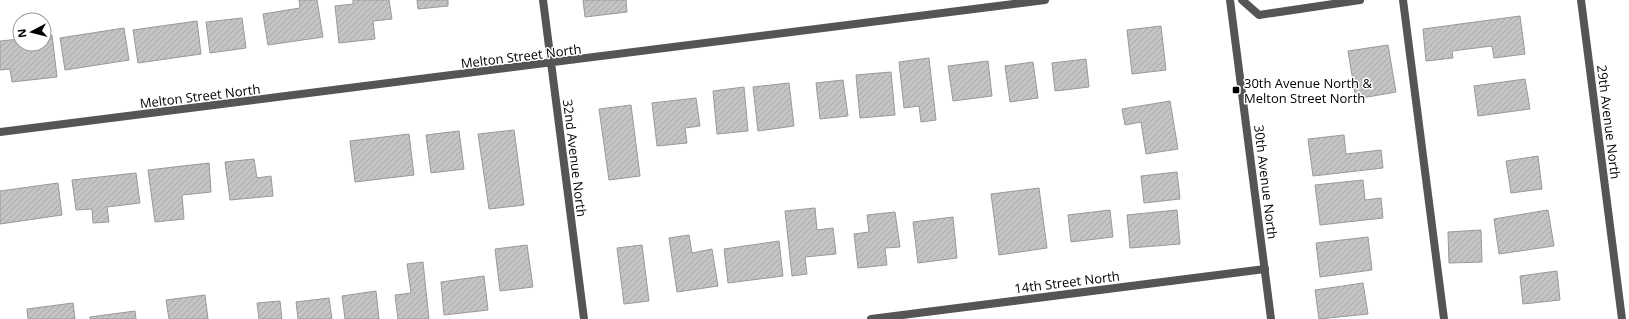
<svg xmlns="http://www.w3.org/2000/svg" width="1629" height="319" font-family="'Open Sans',sans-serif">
  <defs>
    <pattern id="building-hatch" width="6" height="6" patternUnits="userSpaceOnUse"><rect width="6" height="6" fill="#c4c4c4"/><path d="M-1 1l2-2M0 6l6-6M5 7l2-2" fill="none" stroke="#a7a7a7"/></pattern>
  </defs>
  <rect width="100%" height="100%" fill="#fff"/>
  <path fill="url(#building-hatch)" stroke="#999" d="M299,0H317L323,37L268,45L263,14L300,8Z
    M353,0H389L392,19L373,21L375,39L339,43L335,6L353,4Z
    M417,0H448V6L418,9Z
    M583,0H626L627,12L585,17Z
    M1520,16L1525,54L1494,58L1492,46L1452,51L1453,58L1426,61L1423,29Z
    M242,18L246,48L210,53L206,22Z
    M197,21L201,54L138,63L133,30Z
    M1161,26L1166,70L1132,74L1127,30Z
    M124,28L129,60L65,70L60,38Z
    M52,35L57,77L12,82L10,69L0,70V41L20,39V44H44V36Z
    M1388,45L1396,92L1356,99L1348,51Z
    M929,58L936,120L921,122L919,106L904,108L899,62Z
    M1086,59L1089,87L1055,91L1052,63Z
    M988,61L992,96L953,101L948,66Z
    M1033,62L1038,98L1010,102L1005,66Z
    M891,72L895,115L860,118L856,75Z
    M1525,79L1530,109L1478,116L1474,86Z
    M843,80L848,116L820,119L816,83Z
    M789,83L794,126L758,131L753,87Z
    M744,87L748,131L717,134L713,91Z
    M696,98L700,126L685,128L687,143L657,146L652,103Z
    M1170,101L1178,149L1146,154L1141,122L1125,125L1122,109Z
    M631,105L640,176L609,180L599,109Z
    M514,130L524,205L489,209L478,134Z
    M459,131L464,169L431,173L426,135Z
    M409,134L414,175L355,182L350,141Z
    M1344,135L1346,154L1381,150L1383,168L1313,176L1308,139Z
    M1538,156L1542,189L1511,193L1506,161Z
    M254,159L257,178L271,176L273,196L230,200L225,162Z
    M209,163L211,192L182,195L184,219L155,222L148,170Z
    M1177,172L1180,199L1144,203L1141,176Z
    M136,173L140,203L107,207L109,222L93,223L92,209L76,210L72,180Z
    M1363,180L1365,200L1381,198L1383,218L1320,225L1315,185Z
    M58,183L62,215L0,224V191Z
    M1039,188L1047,248L999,255L991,194Z
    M815,208L817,230L833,228L836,254L805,257L807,274L792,276L785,211Z
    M1110,210L1113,237L1071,242L1068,215Z
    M1177,210L1180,244L1130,248L1127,215Z
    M1548,210L1554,246L1499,254L1494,219Z
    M895,212L900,247L885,248L887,265L858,268L854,234L869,232L867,215Z
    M953,217L957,258L918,263L913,222Z
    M1481,230L1482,262L1449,263L1448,232Z
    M689,235L692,253L712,249L718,286L677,292L669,238Z
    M1368,237L1372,270L1320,277L1316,243Z
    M779,241L783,276L728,283L724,249Z
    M527,245L533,287L500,291L495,249Z
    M642,245L649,301L624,304L617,248Z
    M423,262L429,319H398L395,295L411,293L407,264Z
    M1557,271L1560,300L1523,304L1520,276Z
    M484,276L488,310L444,315L441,282Z
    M1363,283L1368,314L1319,319L1315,290Z
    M376,291L379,319H345L342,296Z
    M205,295L208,319H169L166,300Z
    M329,298L332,319H298L296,302Z
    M280,301L282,319H259L257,303Z
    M73,303L75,319H28L27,309Z
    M135,311L136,319H90V317Z"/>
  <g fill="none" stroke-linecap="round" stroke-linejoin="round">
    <path stroke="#555" stroke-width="8" d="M1403,0L1444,319"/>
    <path stroke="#555" stroke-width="8" d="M543,0L584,319
      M1242,0L1259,15L1360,0
      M1581,0L1622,319
      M0,132L1045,0
      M871,319L1265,269"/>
    <path stroke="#555" stroke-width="8" d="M1230,0L1271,319"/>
  </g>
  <rect fill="#000" stroke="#fff" stroke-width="1.5" x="1232" y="86" width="8" height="8" rx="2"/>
  <g text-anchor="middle" stroke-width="3" stroke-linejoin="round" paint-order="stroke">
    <g font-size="13" fill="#000" stroke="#fff">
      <text transform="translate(521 56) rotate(-7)" y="5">Melton Street North</text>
      <text transform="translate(200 96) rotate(-7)" y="5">Melton Street North</text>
      <text transform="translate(1609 122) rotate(83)" y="5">29th Avenue North</text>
      <text transform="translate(575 158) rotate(83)" y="5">32nd Avenue North</text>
      <text transform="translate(1266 182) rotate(83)" y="5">30th Avenue North</text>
      <text transform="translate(1067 282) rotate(-7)" y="5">14th Street North</text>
    </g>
    <g font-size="13" fill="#000" stroke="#fff" text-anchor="start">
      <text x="1244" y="88">30th Avenue North &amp;<tspan x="1244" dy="15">Melton Street North</tspan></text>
    </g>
  </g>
  <g transform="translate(32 32) rotate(263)"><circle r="19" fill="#ffffff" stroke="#999999"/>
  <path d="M0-3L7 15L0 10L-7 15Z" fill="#000000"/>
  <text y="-6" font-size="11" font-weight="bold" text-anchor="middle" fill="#000000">N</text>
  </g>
</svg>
